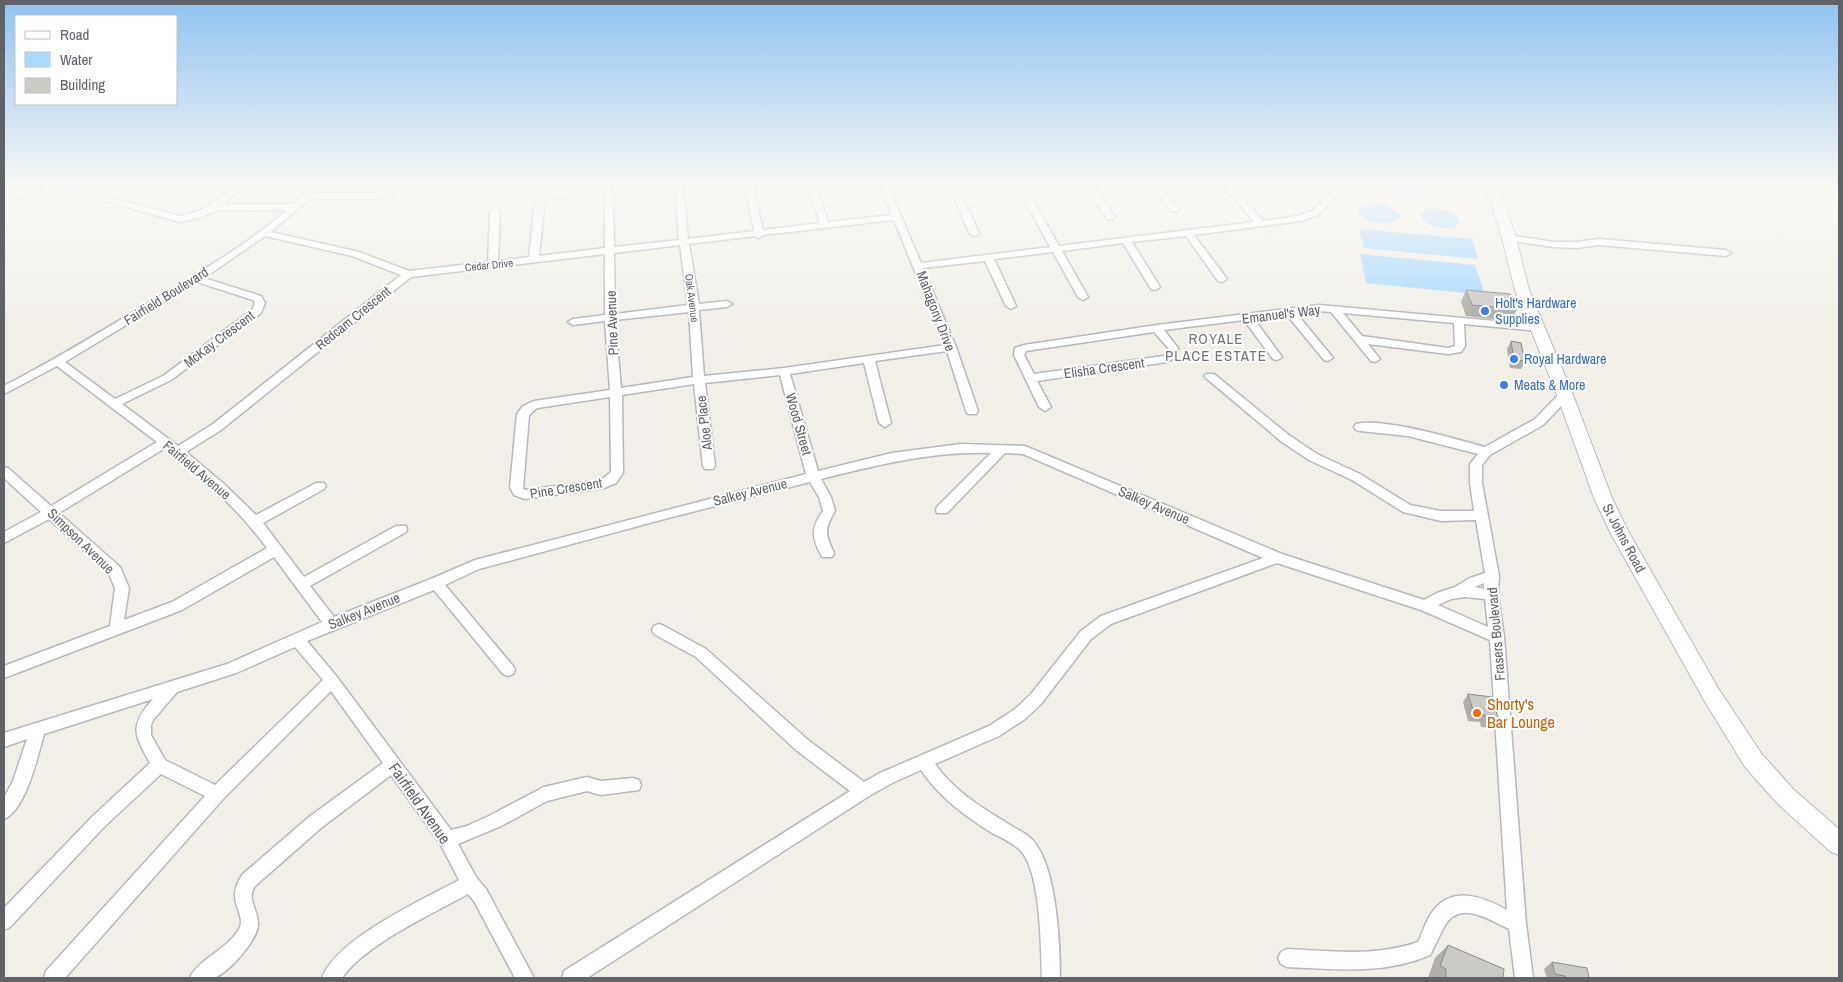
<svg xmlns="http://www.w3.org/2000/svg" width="1843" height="982" font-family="'Archivo Narrow',sans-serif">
  <rect width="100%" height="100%" fill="#f1efe8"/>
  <path fill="#aadaff" d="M1403,187L1419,190L1423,196C1415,202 1401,200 1396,191Z
    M1369,202L1385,204L1400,213V218C1391,228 1357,224 1358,207Z
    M1432,208C1442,209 1457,211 1460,222C1452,234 1422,228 1420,213Z
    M1359,229L1472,239L1478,259L1364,248Z
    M1360,254L1475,265L1485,295L1366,283Z"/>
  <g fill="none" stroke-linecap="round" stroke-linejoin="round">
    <defs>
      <path id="street" d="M36,186H47L4,204V198Z
        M52,186H65L180,216C203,212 217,202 233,186H242L225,204H293L312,186H321L315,193H375L394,186H405L404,188L376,199H309L271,232L359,252L409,271L488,262L490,211L495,208L500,211L498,261L529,257L535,203L539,196C555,192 601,181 613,192L614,247L679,240L675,186H683L688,239L754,231L745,186H753L763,230L820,223L808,186H816L828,222L892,215L880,186H888L921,263L1050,247L1017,186H1025L1059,246L1254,222L1225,186H1233L1263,221L1297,216L1312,211L1337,186H1346L1318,215L1301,221L1194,235L1227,279L1222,282L1218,281L1186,236L1132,242L1160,287L1155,290L1151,289L1123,243L1062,251L1088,297L1083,300L1078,297L1053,252L994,259L1016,306L1011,309L1006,306L985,261L923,268L956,347L978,411L976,414H968L966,411L947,351L875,361L891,423L885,427L879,423L864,363L790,374L818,471L892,453L961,444L1025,446L1282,554L1424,600L1437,593L1455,587L1470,578L1485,573L1476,520L1441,521L1403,512L1352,480L1309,460L1282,442L1206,378L1204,376L1206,374H1214L1290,436L1317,454L1360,474L1410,505L1441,511H1474L1470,483V464L1478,454L1408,436L1360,431L1356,430L1354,427L1356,424C1382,417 1456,439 1485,447L1535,419L1561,392H1569L1571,395L1569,398L1543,425L1490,455L1482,465V483L1499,576L1498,595L1504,637L1526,924L1533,978H1515L1509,929C1488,919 1459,899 1444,927C1439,936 1435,946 1430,955C1384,975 1336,969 1287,967L1281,964L1278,958L1281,952L1287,949C1331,951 1376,957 1418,942C1423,932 1426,920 1433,911C1453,885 1483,897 1507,910L1490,640L1421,610L1277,563L1111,624L1091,639L1041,704L1025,719L999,736L935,764C952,788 977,805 1002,820C1010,826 1020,830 1028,836C1057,858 1060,944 1060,978H1042C1041,949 1041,873 1021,851C1013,843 1002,838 992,833C965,816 939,797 921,770L892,783L869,796L587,978H562L564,971L850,791L796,750L696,657L654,634L652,630L654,626L659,624L664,626L706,649L808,740L864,782L880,773L989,726L1015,709L1031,694L1081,631L1101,616L1263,558L1023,454L1005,453L947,513H937L936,510L937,507L991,453C933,451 877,465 821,479L831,497L835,511C824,530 825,533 834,553L832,557H822C812,538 810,529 823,511L819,497L810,482L668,518L479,569L445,585L513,666L515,670L513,674L508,676L503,674L434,590L307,641L337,677L451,830L467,826L489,816L544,787L587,777L601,781L633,778L639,780L641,785L639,790L601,795L587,791L547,801L501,826L458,844L476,877L486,889L534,978H515L474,901L468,894C432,914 364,945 342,978H322C336,939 422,900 459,880L441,845L391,775L321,828L255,886C246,898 258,910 258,923C259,939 228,974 213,978C207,980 197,978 190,978C196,961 228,949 239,929C248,914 223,901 243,874L309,817L383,763L331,691L223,799L65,978H44L46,971L205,796L161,774L104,827L10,927L4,930V908L93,816L150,763C134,734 129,726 153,699L44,734C38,755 26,810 4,819V798L13,781L27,739L4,747V733L227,664L322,622L274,557L182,610L4,678V666L110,626L115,588L109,574L49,519L4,543V532L41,512L4,478V467L8,468L51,506L157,442L57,366L4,394V386C54,360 102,331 150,302C197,274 245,246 287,210H217L202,217L180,222ZM597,192L605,193V248L539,256L545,200ZM894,220L945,345L784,368L704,376L699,310L727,307L732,304L727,301L699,304L689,244L755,236L759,238L763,235ZM265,236L352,256L401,275L213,424L178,446L122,404L171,380L261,313L265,303L261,296L204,278ZM680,245L688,305L615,314L614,253ZM605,254V315L573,319L568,322L573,325L605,321L610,390L534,401L523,406L517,414L510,487L514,495L525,499L604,488L616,483L623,473L622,395L694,384L703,466L705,469H713L715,466L705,383L780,375L806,474L475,560L431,579L334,617L310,586L406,532L407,529L406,526H396L304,577L263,523L324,489L326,486L324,483H316L256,515L224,484L186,452L221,430L411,277ZM197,282L253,300L255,303L252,310L163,376L115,399L65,362ZM689,312L693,377L621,388L615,320ZM610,397L611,472L601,480L526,490L523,489L529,415L537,408ZM165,448C203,477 239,510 267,548L172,602L124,620L129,588L120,567L59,513ZM1484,583V589L1475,587ZM1465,597L1485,599L1488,627L1438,605L1451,599ZM295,647L323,680L215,785L165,760L151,735V725L153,720L177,692L236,673Z
        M949,186H957L979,233L977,235L974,236L969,233Z
        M1086,186H1094L1115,217L1113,219H1107Z
        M1152,186H1160L1179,209L1177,211H1171Z
        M1467,186H1494L1497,188C1491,193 1473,191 1467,186Z
        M1509,235L1554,242H1576L1599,239L1726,250L1731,253L1726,256L1599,245L1576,248L1554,247L1506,240L1504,238Z
        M1319,305L1539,325L1544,328L1539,331L1464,324L1465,346L1461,352L1448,354L1368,344L1380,359L1375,362L1371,361L1331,312L1319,311L1297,314L1333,358L1328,361L1324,360L1287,315L1254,319L1282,357L1277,360L1273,359L1244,320L1164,330L1178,348L1177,357L1167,362L1037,381L1051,407L1045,411L1039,407L1014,355L1015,348L1024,345L1157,325ZM1343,313L1454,323L1455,346L1448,348L1362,336ZM1154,332L1168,348V354L1164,356L1034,374L1024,355L1026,351Z"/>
      <path id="secondary" d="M1486,186H1498L1516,238L1529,290L1573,395L1612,498L1628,531L1718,688L1761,753L1793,789L1839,829V855L1831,852L1777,803L1745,767L1704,700L1610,532L1594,498L1557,395L1515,290L1502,238Z"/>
    </defs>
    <use href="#street" stroke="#b5b8bc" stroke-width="3"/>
    <use href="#secondary" stroke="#b6babf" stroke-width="2"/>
    <use href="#street" fill="#fff" fill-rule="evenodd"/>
    <use href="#secondary" fill="#fff" fill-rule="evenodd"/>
  </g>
  <path fill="#afaea9" d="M1466,290L1517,309L1511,321L1466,316L1461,302Z
    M1511,341L1525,361L1521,369L1510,368L1507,349Z
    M1468,694L1499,721L1494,728L1481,727L1480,722L1468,721L1463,702Z
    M1448,945L1503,978H1428L1435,958Z
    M1552,962L1589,978H1547L1544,969Z"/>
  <path fill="#cccac5" stroke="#8f8d8a" d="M1466,290L1510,294L1517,309L1472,305Z
    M1511,341L1521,343L1525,361L1514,360Z
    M1468,694L1492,697L1499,721L1487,719L1485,715L1474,713Z
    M1448,945L1504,969L1503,978H1446V969L1440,966Z
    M1552,962L1587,968L1589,978H1565V976L1555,974Z"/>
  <linearGradient id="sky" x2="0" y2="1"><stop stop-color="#8fc3f1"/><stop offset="0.58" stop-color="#f9f8f5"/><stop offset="1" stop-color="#f9f8f5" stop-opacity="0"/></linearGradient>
  <rect width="1843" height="323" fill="url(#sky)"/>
  <g fill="#3f7fe0" stroke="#fff" stroke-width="2">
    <circle cx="1485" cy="311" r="5"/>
    <circle cx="1514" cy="359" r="5"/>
    <circle cx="1504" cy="385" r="5"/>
  </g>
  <circle fill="#e8710a" stroke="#fff" stroke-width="2" cx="1477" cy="713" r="5"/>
  <g text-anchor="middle" stroke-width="4" stroke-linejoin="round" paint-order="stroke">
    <g font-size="11" fill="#5f6368" stroke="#fff">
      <text transform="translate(489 265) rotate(-6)" y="4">Cedar Drive</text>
      <text transform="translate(692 298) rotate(83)" y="4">Oak Avenue</text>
    </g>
    <g font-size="14" fill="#5f6368" stroke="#fff">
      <text transform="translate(166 296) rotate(-32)" y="5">Fairfield Boulevard</text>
      <text transform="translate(936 311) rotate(69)" y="5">Mahagony Drive</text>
      <text transform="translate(1281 314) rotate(-7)" y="5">Emanuel's Way</text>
      <text transform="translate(353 318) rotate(-39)" y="5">Redcam Crescent</text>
      <text transform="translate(612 323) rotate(-92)" y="5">Pine Avenue</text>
      <text transform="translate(219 339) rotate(-37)" y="5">McKay Crescent</text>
      <text transform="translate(1104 368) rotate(-8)" y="5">Elisha Crescent</text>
      <text transform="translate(704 423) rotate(-97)" y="5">Aloe Place</text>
      <text transform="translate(799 424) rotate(74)" y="5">Wood Street</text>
      <text transform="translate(197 470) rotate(40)" y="5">Fairfield Avenue</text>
      <text transform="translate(566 488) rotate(-9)" y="5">Pine Crescent</text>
      <text transform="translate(750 492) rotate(-14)" y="5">Salkey Avenue</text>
      <text transform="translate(1154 505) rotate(23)" y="5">Salkey Avenue</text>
      <text transform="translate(1624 538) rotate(62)" y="5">St Johns Road</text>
      <text transform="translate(81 541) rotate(44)" y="5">Simpson Avenue</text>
      <text transform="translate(364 611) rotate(-22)" y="5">Salkey Avenue</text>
      <text transform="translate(1496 634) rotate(-95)" y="5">Frasers Boulevard</text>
    </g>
    <g font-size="14" fill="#366cbe" stroke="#fff" text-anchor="start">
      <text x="1495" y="308">Holt's Hardware<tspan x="1495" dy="16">Supplies</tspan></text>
      <text x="1524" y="364">Royal Hardware</text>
      <text x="1514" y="390">Meats &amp; More</text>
    </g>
    <g font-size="15" letter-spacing="1" fill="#70757a" stroke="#fff">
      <text x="1216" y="344">ROYALE<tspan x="1216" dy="17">PLACE ESTATE</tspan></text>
    </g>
    <g font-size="16" fill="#c56008" stroke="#fff" text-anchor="start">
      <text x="1487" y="710">Shorty's<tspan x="1487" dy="18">Bar Lounge</tspan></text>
    </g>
    <g font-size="16" fill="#5f6368" stroke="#fff">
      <text transform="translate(420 803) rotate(55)" y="6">Fairfield Avenue</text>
    </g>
  </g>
  <rect width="1843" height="982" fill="none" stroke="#5f6368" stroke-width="10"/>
  <rect x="15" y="15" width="162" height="90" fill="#ffffff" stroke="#bfc1c3"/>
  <rect x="25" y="31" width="25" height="8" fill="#ffffff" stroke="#bfc1c3"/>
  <text x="60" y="40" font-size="15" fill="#5f6368">Road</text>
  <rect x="25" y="52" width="25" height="15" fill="#aadaff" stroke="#bfc1c3"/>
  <text x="60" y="65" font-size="15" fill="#5f6368">Water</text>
  <rect x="25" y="78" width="25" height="15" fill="#cccac5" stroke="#bfc1c3"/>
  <text x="60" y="90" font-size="15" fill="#5f6368">Building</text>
</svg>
